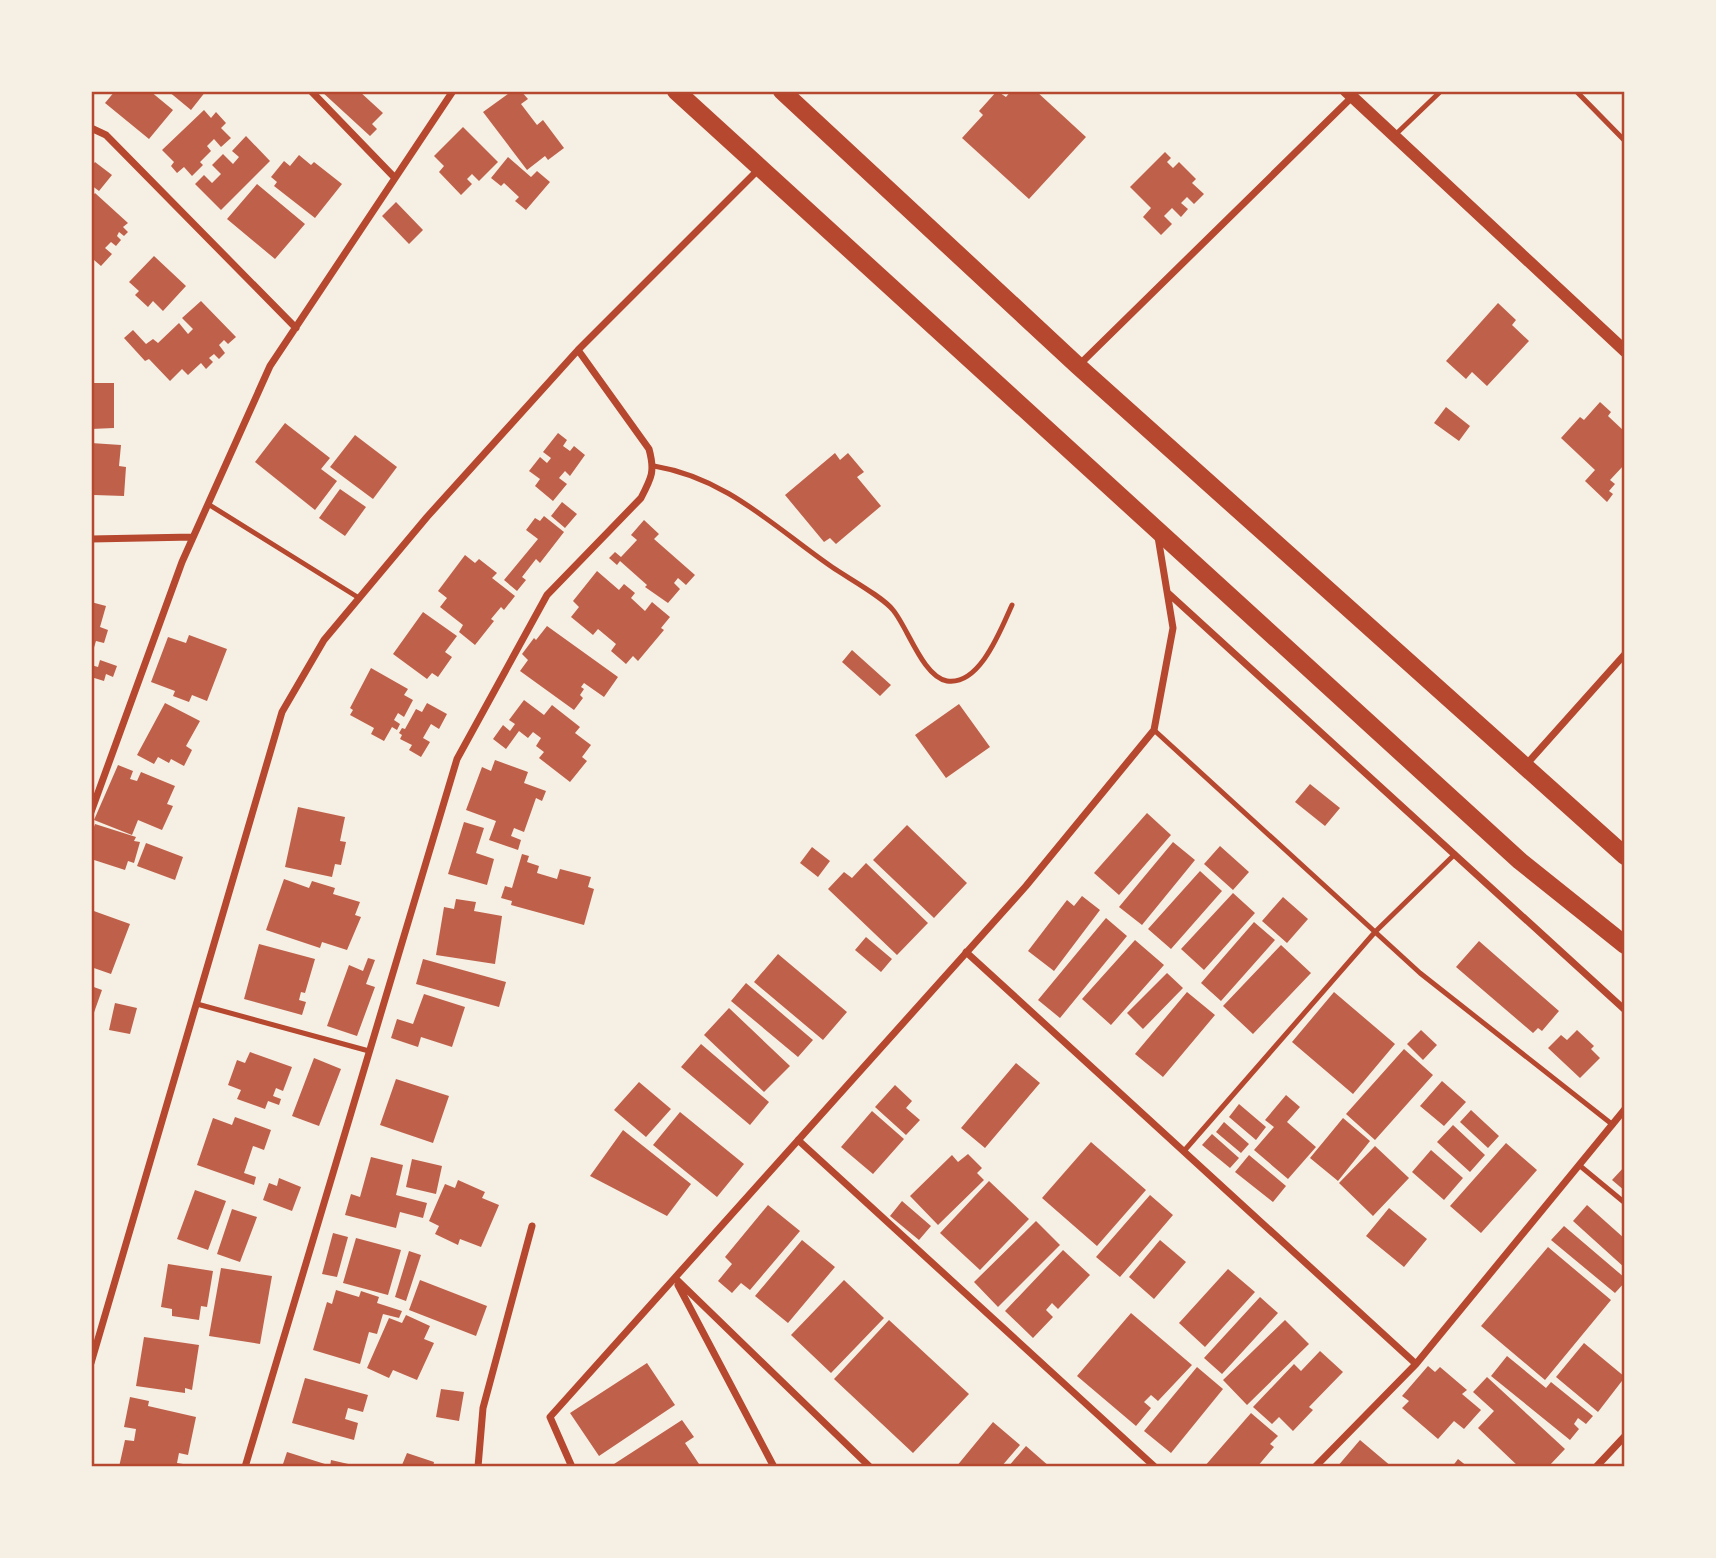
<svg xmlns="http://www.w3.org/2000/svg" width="1716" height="1558" font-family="'Open Sans',sans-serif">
  <rect width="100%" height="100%" fill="#f6efe4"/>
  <path fill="#bf614a" d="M115,91H150L173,110L149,139L105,103Z
    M168,91H206L191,110Z
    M321,91H359L383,113L372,124L377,129L370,136Z
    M512,91H521L528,99L521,104L537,125L543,120L564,148L548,160L545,156L527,170L483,112Z
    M997,91L1006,97L1011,91H1036L1086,137L1029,199L962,138L983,115L979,111Z
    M204,110L211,118L216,112L226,123L221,128L231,138L221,147L214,139L207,146L211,151L200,162L203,165L192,176L184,167L177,173L171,166L174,162L162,150Z
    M463,127L498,162L479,181L472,174L467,179L472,184L461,195L439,172L444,166L434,156Z
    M246,136L270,161L221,210L195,184L204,175L212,183L221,174L212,165L223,154L233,164L239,157L232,151Z
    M1165,152L1171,158L1167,162L1173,168L1179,162L1196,179L1192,183L1204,194L1194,204L1187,197L1181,203L1188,209L1181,217L1172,208L1164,216L1172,224L1161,235L1143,217L1151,208L1130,187Z
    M299,155L311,165L314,162L342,184L315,218L274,186L277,182L271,177L284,161L290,166Z
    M508,157L531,177L537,171L550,182L526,210L515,201L519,197L504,183L501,186L491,178Z
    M95,162L112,175L99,191L91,185V167Z
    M257,184L305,224L275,259L227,219Z
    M95,193L128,223L123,227L128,232L124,236L119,232L117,236L121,240L116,246L111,242L105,248L112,254L101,266L94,260L91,264V198Z
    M396,202L423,230L409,244L382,216Z
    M154,256L186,286L163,311L153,301L148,307L135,295L139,291L129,282Z
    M201,301L236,337L228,344L224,340L219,345L225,353L219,359L214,354L209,358L213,362L206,369L201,363L188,375L182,369L170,381L149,359L145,361L124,338L133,330L146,344L153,339L158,343L179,323L188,334L193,329L182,318Z
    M1498,303L1516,320L1512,325L1529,341L1487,386L1472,372L1466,379L1446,361Z
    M91,383H114V428L91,429Z
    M1600,402L1611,412L1608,416L1625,432V464L1610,480L1615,484L1609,491L1613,494L1607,502L1585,481L1595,470L1561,438L1580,417L1584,420Z
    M1446,407L1470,426L1459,441L1434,423Z
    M285,423L330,458L321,469L337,481L315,510L255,462Z
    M558,433L567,440L563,446L570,451L574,446L585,455L570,476L565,471L559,478L567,484L553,501L535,486L540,479L529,471L540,457L547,463L551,458L543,452Z
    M355,435L397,467L373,499L330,467Z
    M91,443L121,445L119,466L126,467L124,496L94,495V504L91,503Z
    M835,453L840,460L848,453L864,472L857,477L881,506L836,544L830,538L824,542L785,495Z
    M340,489L366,507L345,536L319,518Z
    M562,502L577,514L565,528L551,516Z
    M544,516L564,532L540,563L536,559L522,577L526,580L517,591L504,580L538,539L526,530L535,518L540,521Z
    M644,520L659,534L654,539L695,575L686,585L678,578L674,583L680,589L668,603L645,587L647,585L620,561L617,565L609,558L615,552L621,557L637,540L631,535Z
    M465,555L475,563L479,559L497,573L492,578L515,596L504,610L501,607L491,619L494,621L475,645L459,632L463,625L440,607L447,598L438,591Z
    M597,571L619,590L624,584L635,593L631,598L645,611L652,602L670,617L661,628L664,630L638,661L633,656L626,664L611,651L616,644L598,629L593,635L571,617L579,607L573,601Z
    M91,602L106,606L100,627L108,630L104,643L96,641L92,654Z
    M423,612L457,636L445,652L452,657L438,677L432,673L427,679L393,654Z
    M547,626L618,677L604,697L584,683L581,687L584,689L580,695L583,698L574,710L520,671L528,660L522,654L534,638L536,640Z
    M189,635L227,649L207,701L192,695L189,702L173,696L175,691L151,682L168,637L186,643Z
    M852,650L891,685L880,696L842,662Z
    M100,660L117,666L113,677L106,674L104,681L91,677V665L98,667Z
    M371,668L408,689L404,695L413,700L404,717L398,713L394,720L400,724L397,730L392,727L384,741L371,734L374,728L350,715L353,710L350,708Z
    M524,700L544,715L552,705L580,727L575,733L591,745L582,757L587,761L570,782L539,758L544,752L536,746L541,738L533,732L528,738L519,731L506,749L493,739L503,725L510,731L515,724L509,720Z
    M165,703L200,721L186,746L192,750L184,766L171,759L169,763L158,757L154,764L137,755Z
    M427,703L447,714L439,729L431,724L423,738L430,742L421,757L409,750L412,745L400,739L402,735L399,733L402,728L405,729L416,709L422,712Z
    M959,704L990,747L946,778L915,735Z
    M495,760L528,772L524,783L546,791L542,801L536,798L524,832L514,828L511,836L521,840L518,850L489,840L496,821L466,810L482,767L491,771Z
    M118,765L133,771L130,779L137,781L141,772L175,786L167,804L173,806L162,830L138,820L132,835L94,820Z
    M1310,784L1340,808L1325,826L1295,802Z
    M298,807L345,817L340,841L346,842L341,865L335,864L332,877L285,867Z
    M1147,813L1171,835L1119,895L1094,873Z
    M464,822L484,828L476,853L494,859L487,885L448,874Z
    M95,824L136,837L134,841L140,842L134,863L128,861L125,870L91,859V835Z
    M907,825L967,883L934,918L873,860Z
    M1173,842L1195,860L1142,925L1119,907Z
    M146,843L183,857L175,880L137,866Z
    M1220,846L1249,872L1233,890L1204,864Z
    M812,847L830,861L818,877L800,863Z
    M522,854L529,856L527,862L539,866L537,873L557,879L560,869L591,877L588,887L594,889L584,925L511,905L512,901L501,898L505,886L512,888Z
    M866,863L928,923L897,955L828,889L844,872L852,878Z
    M1200,871L1222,891L1171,949L1148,929Z
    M284,879L309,888L312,881L335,888L333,894L360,902L355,915L361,917L347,950L322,942L320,948L266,930Z
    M1233,893L1255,913L1204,970L1181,949Z
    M1082,896L1100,910L1054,971L1028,951L1067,900L1074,906Z
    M1283,897L1308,919L1287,943L1262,921Z
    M456,899L476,902L474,911L502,916L495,964L436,955L444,907L454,909Z
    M91,910L130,924L111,974L91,967Z
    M1106,918L1127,936L1060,1018L1038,1000Z
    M1254,922L1275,940L1221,1001L1201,983Z
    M866,937L892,959L881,972L855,950Z
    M1135,940L1164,965L1111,1025L1082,999Z
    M1479,941L1559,1011L1542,1031L1538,1028L1533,1033L1456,967Z
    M259,944L315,959L305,993L301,992L299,1000L306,1002L302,1015L244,999Z
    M1281,945L1311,973L1253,1034L1223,1006Z
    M778,954L847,1012L823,1040L754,982Z
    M368,958L375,960L366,984L375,987L357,1036L327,1026L349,965L363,971Z
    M423,959L506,982L499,1007L416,984Z
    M1167,973L1183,988L1143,1029L1127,1013Z
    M746,983L813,1040L798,1057L731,1001Z
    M91,986L102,990L91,1021Z
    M1187,992L1215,1015L1163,1077L1135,1054Z
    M1334,992L1395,1044L1353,1094L1292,1042Z
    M424,994L465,1007L452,1047L421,1037L418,1047L391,1038L397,1019L413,1024Z
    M115,1003L137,1008L130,1034L109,1030Z
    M729,1008L790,1066L764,1092L704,1035Z
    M1421,1030L1437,1045L1423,1060L1407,1044Z
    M1577,1030L1594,1046L1591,1049L1600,1058L1580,1078L1548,1048L1561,1035L1567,1040Z
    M701,1044L769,1102L750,1125L681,1067Z
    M1404,1049L1433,1075L1375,1140L1346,1114Z
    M250,1052L292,1067L283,1091L276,1088L273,1096L281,1099L279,1105L268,1101L265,1109L237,1099L241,1090L228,1085L237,1060L245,1063Z
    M314,1058L341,1069L319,1126L292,1116Z
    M1016,1063L1040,1083L985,1148L961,1128Z
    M396,1079L449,1096L433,1143L380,1125Z
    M1442,1081L1466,1102L1444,1126L1420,1106Z
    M639,1082L671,1109L646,1137L614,1110Z
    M895,1085L912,1101L906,1108L920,1120L906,1135L875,1107Z
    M1286,1095L1300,1107L1287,1122L1316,1147L1288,1179L1254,1150L1274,1127L1265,1120Z
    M1239,1104L1266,1127L1256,1140L1229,1117Z
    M1471,1110L1499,1136L1488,1148L1460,1122Z
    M872,1111L904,1139L873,1174L841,1147Z
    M680,1112L744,1164L717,1197L653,1145Z
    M235,1117L271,1130L264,1150L253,1146L244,1173L256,1177L254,1185L197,1165L213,1118L232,1125Z
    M1343,1118L1370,1141L1338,1181L1310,1158Z
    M1224,1122L1249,1144L1241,1153L1216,1132Z
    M1453,1125L1485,1155L1470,1172L1437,1142Z
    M623,1130L691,1184L667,1216L590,1176Z
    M1212,1134L1239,1158L1230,1168L1202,1145Z
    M1091,1142L1146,1190L1097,1246L1042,1198Z
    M1506,1143L1537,1170L1481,1233L1450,1206Z
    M1375,1146L1409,1178L1373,1216L1339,1183Z
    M1431,1150L1463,1178L1444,1200L1412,1172Z
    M968,1154L982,1168L977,1173L984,1180L938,1225L910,1196L952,1155L958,1162Z
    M1249,1155L1286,1186L1273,1202L1235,1172Z
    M371,1157L403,1165L396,1195L427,1203L423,1218L400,1212L396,1228L345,1215L351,1194L360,1197Z
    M412,1159L442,1166L436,1194L406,1187Z
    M1625,1166V1191L1612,1180Z
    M279,1178L301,1187L292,1211L263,1200L269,1183L277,1186Z
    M458,1180L485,1192L482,1198L499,1205L481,1247L460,1239L458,1245L435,1234L439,1226L429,1221L445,1184L455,1188Z
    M989,1181L1029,1219L980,1270L940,1233Z
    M195,1190L226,1201L208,1250L177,1239Z
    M1150,1195L1173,1215L1120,1277L1096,1257Z
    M902,1201L931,1226L919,1240L890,1216Z
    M768,1205L800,1231L750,1290L741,1283L732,1293L718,1281L732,1264L725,1257Z
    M1587,1205L1625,1239V1268L1573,1221Z
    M1389,1208L1427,1239L1404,1267L1366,1236Z
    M232,1209L257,1217L240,1262L217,1254Z
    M1036,1221L1060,1245L998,1307L974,1282Z
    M1564,1226L1625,1278V1282L1615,1293L1551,1240Z
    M333,1233L348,1237L337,1277L322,1274Z
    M356,1238L401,1250L388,1295L343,1283Z
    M802,1240L835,1267L788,1323L755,1296Z
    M1160,1240L1186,1262L1154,1299L1129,1277Z
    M1548,1247L1611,1300L1545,1380L1481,1326Z
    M1063,1250L1090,1275L1058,1309L1052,1303L1046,1310L1053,1317L1033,1338L1005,1311Z
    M409,1251L421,1255L406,1301L395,1297Z
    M168,1264L213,1271L207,1307L201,1306L199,1320L172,1316V1309L161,1307Z
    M221,1268L272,1276L260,1344L209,1336Z
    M1228,1269L1255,1292L1205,1347L1179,1323Z
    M420,1280L487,1306L476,1336L409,1310Z
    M844,1280L884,1318L831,1373L791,1335Z
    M336,1290L359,1297L361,1291L379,1297L377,1303L402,1311L399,1318L383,1314L377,1334L369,1332L360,1364L313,1350L327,1302L332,1304Z
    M1260,1297L1278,1313L1222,1374L1204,1358Z
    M1131,1313L1192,1365L1158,1401L1151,1395L1144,1402L1151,1408L1136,1426L1077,1376Z
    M406,1315L430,1326L424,1339L434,1343L417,1380L393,1370L389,1378L367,1368L389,1318L402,1323Z
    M889,1320L969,1394L913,1453L834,1379Z
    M1285,1320L1309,1344L1247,1405L1223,1380Z
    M144,1337L199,1345L192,1390L185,1388V1393L136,1386Z
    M1584,1343L1625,1377L1598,1412L1556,1377Z
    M1320,1351L1343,1372L1309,1407L1313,1410L1293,1431L1279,1417L1272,1424L1253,1407L1294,1364L1301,1371Z
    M1507,1356L1546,1388L1551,1382L1593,1416L1586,1424L1578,1418L1574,1424L1579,1429L1570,1440L1491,1376Z
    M647,1363L675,1405L599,1456L570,1413Z
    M1428,1366L1435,1372L1440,1367L1467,1390L1462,1394L1481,1410L1464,1429L1454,1421L1438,1439L1402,1408L1409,1401L1402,1396Z
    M1197,1367L1223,1389L1171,1453L1144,1431Z
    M1487,1377L1565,1449L1548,1467H1519L1478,1428L1494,1411L1473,1392Z
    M305,1378L368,1395L363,1412L348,1408L345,1419L358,1423L354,1440L292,1423Z
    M441,1389L464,1392L459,1421L436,1417Z
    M130,1397L149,1401L148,1406L196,1417L188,1455L179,1453L177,1463L183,1464L182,1467H119L125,1440L134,1441L136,1429L124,1427Z
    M1251,1413L1278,1436L1270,1444L1274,1447L1257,1467H1204Z
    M682,1420L694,1437L685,1443L701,1467H615L614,1464Z
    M993,1422L1020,1445L1001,1467H956Z
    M1360,1440L1392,1467H1337Z
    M1026,1446L1050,1467H1008Z
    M287,1452L325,1464L324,1467H282Z
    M407,1453L434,1462L433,1467H408L402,1465Z
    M1458,1459L1468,1467H1452Z
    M331,1460L357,1466V1467H330Z"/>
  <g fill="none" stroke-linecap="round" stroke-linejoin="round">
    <path stroke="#b5482f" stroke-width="5" d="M1576,91L1625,141
      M1395,135L1441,91
      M654,466C727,478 774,527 832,567C848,578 883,597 893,610C908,628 923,677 947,681C980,686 1001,629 1012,605
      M208,504L359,598
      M1154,730L1420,973L1613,1125
      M197,1004L369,1051
      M1184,1151L1375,932L1455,854
      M1579,1165L1625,1203"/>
    <path stroke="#b5482f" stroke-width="7" d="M311,91L395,178
      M91,128L106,135L296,328
      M1078,366L1352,97
      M91,539L193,537
      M1168,593L1625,1010
      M1525,766L1625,654
      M91,812L182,562L270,366L453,91
      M966,952L1416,1364
      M798,1140L1155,1467
      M675,1278L870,1467
      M678,1285L774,1467
      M91,1363L282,712L324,640L427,517L578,350L761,167
      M245,1467L457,759L547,595L641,498C652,477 655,471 649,449L578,350
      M478,1467L483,1408L532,1226
      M572,1467L550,1417L1026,886L1154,730L1173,628L1158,537
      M1315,1467L1416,1364L1625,1109
      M1596,1467L1625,1436"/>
    <path stroke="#b5482f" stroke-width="12" d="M1346,91L1625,351"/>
    <path stroke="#b5482f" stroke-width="18" d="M676,91L1520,861L1625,945
      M782,91L1078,366L1625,856"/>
  </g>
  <rect width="1716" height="1558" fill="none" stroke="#f6efe4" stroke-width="186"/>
  <rect x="93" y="93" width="1530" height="1372" fill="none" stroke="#b5482f" stroke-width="2.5"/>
</svg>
